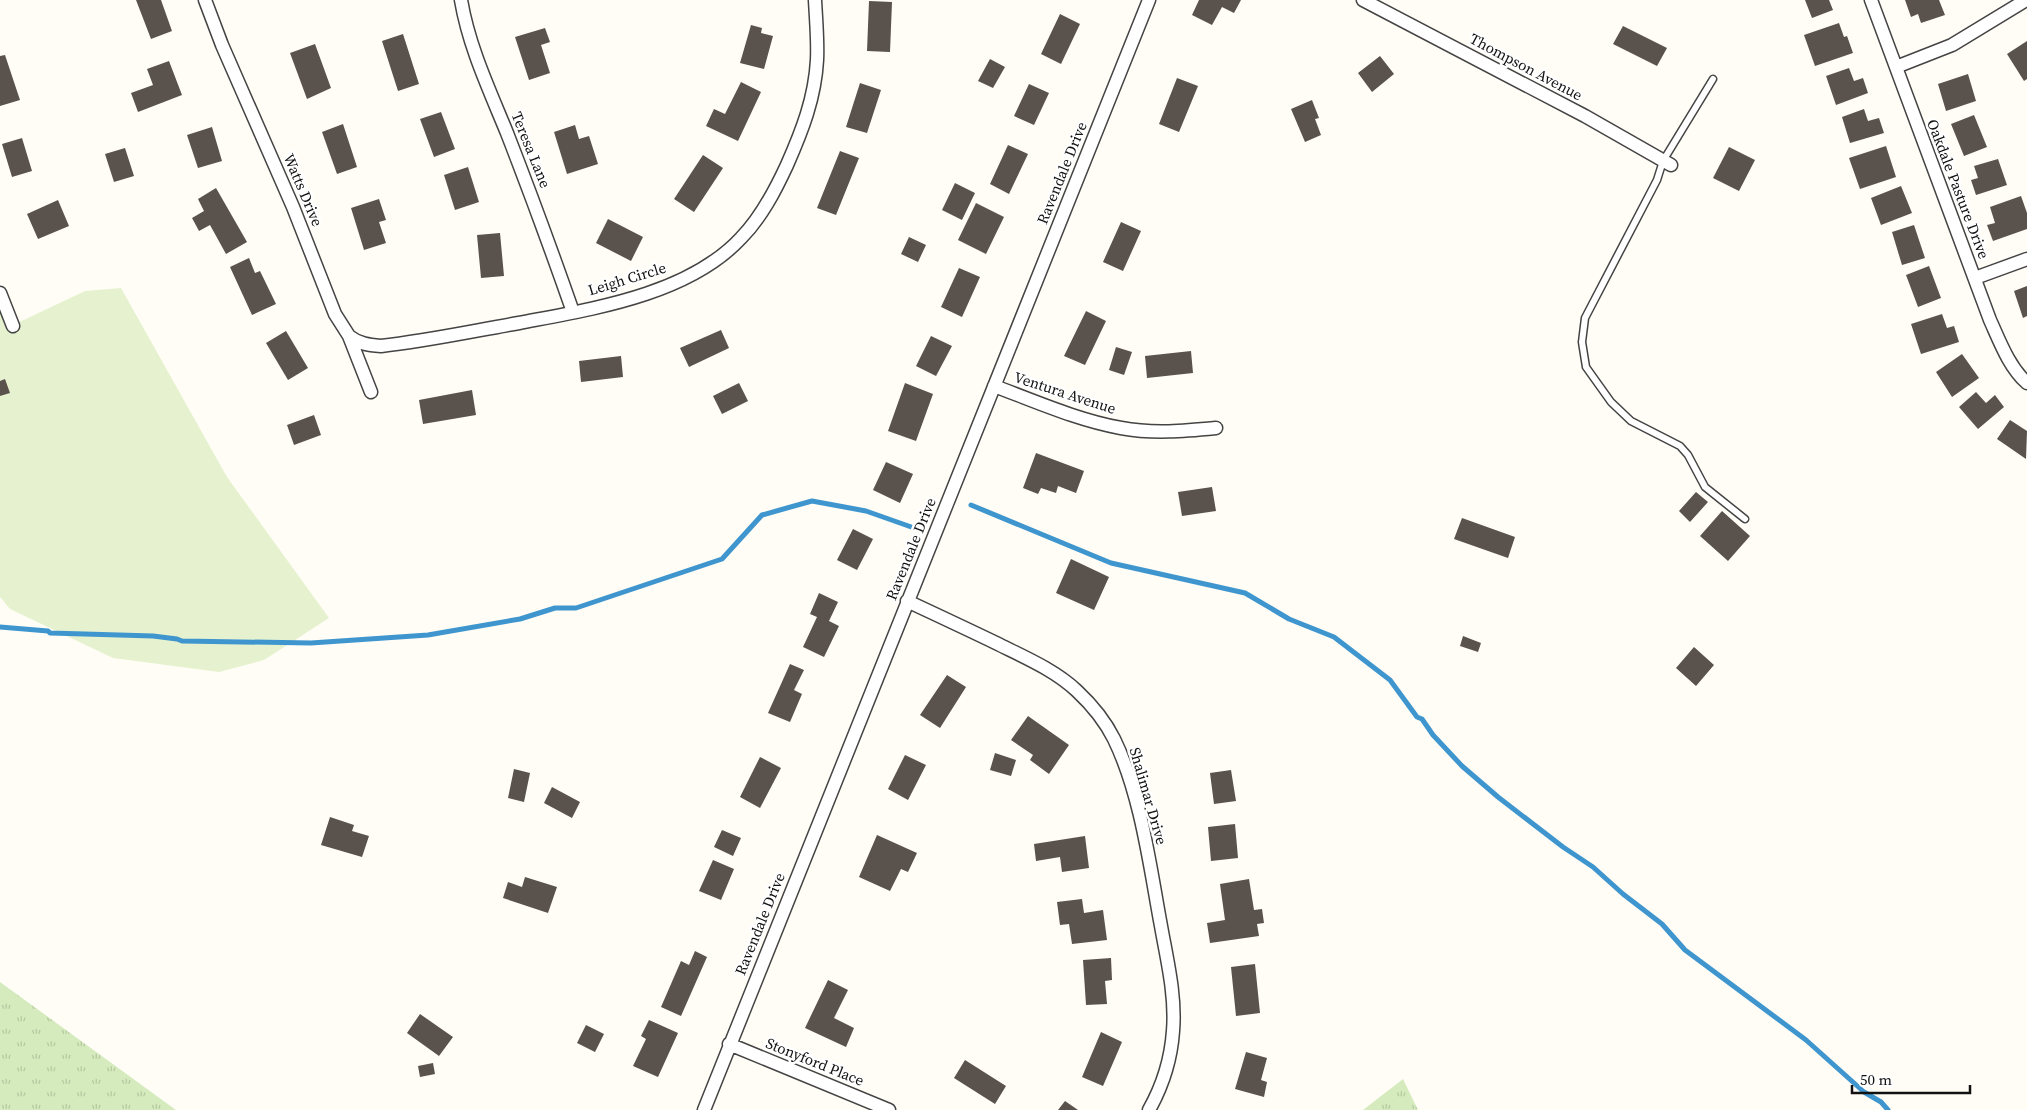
<svg xmlns="http://www.w3.org/2000/svg" width="2027" height="1110" font-family="'Source Serif 4',serif">
  <defs>
    <pattern id="grass-tufts" width="24" height="20" patternUnits="userSpaceOnUse" patternTransform="scale(1.25)"><rect width="24" height="20" fill="#d5ebbd"/><path d="M3 7l-1-3M5 7V3M7 7l1-3M15 17l-1-3M17 17v-4M19 17l1-3" fill="none" stroke="#b6c8a1"/></pattern>
  </defs>
  <rect width="100%" height="100%" fill="#fffdf5"/>
  <path fill="url(#grass-tufts)" d="M0,982L176,1110H0Z
    M1403,1079L1418,1110H1363Z"/>
  <path fill="#e6f2cf" d="M121,288L227,477L329,618L264,660L219,672L113,658L10,609L0,597V292L13,325L85,291Z"/>
  <g fill="none" stroke-linecap="round" stroke-linejoin="round">
    <path stroke="#3f96cf" stroke-width="5" d="M971,505L1111,563L1245,593L1289,619L1334,637L1390,680L1417,717L1422,719L1433,735L1462,766L1498,797L1563,847L1593,867L1623,894L1662,924L1685,950L1806,1040L1864,1092L1881,1102L1888,1110
      M0,627L48,631L50,633L153,636L177,639L182,641L311,643L428,635L520,619L555,608H576L722,559L762,515L812,501L866,511L917,529"/>
  </g>
  <path fill="#5a524d" d="M136,0H161L172,31L151,39Z
    M1199,0H1241L1234,13L1222,7L1212,25L1192,15Z
    M1805,0H1829L1833,10L1812,18Z
    M1905,0H1939L1945,15L1921,23L1918,14L1911,17Z
    M869,1L892,2L890,52L867,51Z
    M1060,14L1080,24L1061,64L1041,54Z
    M1839,23L1844,37L1847,36L1853,53L1815,66L1804,35Z
    M751,25L762,28L761,33L773,36L764,69L740,63Z
    M1623,26L1667,48L1657,66L1613,44Z
    M545,28L550,42L541,45L550,73L529,80L515,37Z
    M403,34L419,84L398,91L382,41Z
    M2027,41V79L2024,81L2007,54Z
    M315,44L331,88L307,99L290,53Z
    M5,55L20,100L0,106V56Z
    M1380,56L1394,74L1372,92L1358,73Z
    M990,59L1005,67L993,88L978,81Z
    M169,61L182,95L138,112L131,93L153,85L147,69Z
    M1849,68L1854,81L1863,78L1868,93L1836,105L1826,76Z
    M1968,74L1976,101L1946,111L1938,84Z
    M1177,78L1198,86L1179,132L1159,124Z
    M741,82L761,92L738,141L706,126L714,109L725,114Z
    M860,83L881,90L867,133L846,127Z
    M1029,84L1049,93L1034,125L1014,116Z
    M1312,100L1319,118L1315,119L1321,135L1305,142L1291,109Z
    M1864,109L1868,121L1879,118L1884,133L1850,143L1842,117Z
    M441,112L455,149L434,157L420,119Z
    M1974,115L1987,147L1964,156L1951,124Z
    M343,124L357,167L337,174L322,132Z
    M575,125L579,139L589,136L598,164L567,174L554,132Z
    M212,127L222,161L198,168L187,135Z
    M22,138L32,171L12,177L2,144Z
    M1008,145L1028,154L1009,194L990,184Z
    M1886,146L1896,177L1860,189L1849,158Z
    M1729,147L1755,160L1739,191L1713,178Z
    M125,148L134,176L114,182L105,154Z
    M840,151L859,158L836,215L817,208Z
    M703,155L723,168L694,212L674,199Z
    M1998,159L2007,185L1976,195L1971,180L1978,178L1974,166Z
    M468,167L479,202L455,210L444,175Z
    M955,183L975,193L962,220L942,210Z
    M1901,186L1912,213L1881,225L1871,198Z
    M216,188L247,242L226,254L210,225L199,231L192,218L204,211L198,199Z
    M2021,196L2027,213V229L1993,241L1987,225L1995,223L1990,207Z
    M379,199L386,220L379,222L386,243L364,250L351,208Z
    M58,200L69,226L38,239L27,214Z
    M976,203L1004,217L986,254L958,240Z
    M608,219L643,237L631,261L596,243Z
    M1121,222L1141,231L1123,271L1103,262Z
    M1914,225L1925,258L1902,265L1892,232Z
    M500,233L504,276L481,278L477,235Z
    M909,237L926,245L918,262L901,254Z
    M249,258L255,273L260,271L276,304L252,315L230,267Z
    M1929,266L1941,298L1918,307L1906,275Z
    M959,268L980,277L962,317L941,307Z
    M2027,286V316L2023,318L2014,291Z
    M1086,311L1106,321L1085,365L1064,356Z
    M1942,314L1947,328L1954,326L1959,342L1921,354L1911,324Z
    M721,330L729,348L689,367L680,348Z
    M286,331L308,368L288,380L266,343Z
    M931,336L952,346L936,376L916,366Z
    M1116,347L1132,352L1124,375L1109,370Z
    M1191,351L1193,373L1147,378L1145,356Z
    M1962,354L1979,378L1952,397L1936,372Z
    M621,356L623,377L581,382L579,361Z
    M5,379L10,393L0,396V381Z
    M739,383L748,401L722,414L713,396Z
    M905,383L933,394L916,441L888,431Z
    M472,390L476,415L423,424L419,400Z
    M1976,392L1986,403L1995,395L2004,407L1978,429L1959,407Z
    M314,415L321,435L294,445L287,425Z
    M2010,420L2027,431L2026,459L1997,439Z
    M1036,453L1084,471L1076,493L1058,486L1056,493L1041,488L1038,494L1023,488Z
    M886,462L913,474L900,503L873,490Z
    M1212,487L1216,511L1182,516L1178,492Z
    M1696,492L1708,502L1690,522L1679,511Z
    M1722,511L1750,536L1728,561L1700,536Z
    M1462,518L1515,537L1508,558L1454,539Z
    M853,529L873,539L857,570L837,560Z
    M1071,559L1109,577L1094,610L1056,593Z
    M819,593L838,602L829,621L839,626L824,657L803,647L817,617L810,614Z
    M1463,636L1481,643L1478,652L1460,646Z
    M1694,647L1714,665L1696,686L1676,668Z
    M790,664L804,670L794,690L802,694L790,722L768,713Z
    M947,675L966,687L940,728L920,715Z
    M1028,716L1069,745L1049,774L1030,760L1033,755L1011,740Z
    M995,753L1016,760L1011,776L990,770Z
    M905,755L926,765L908,800L888,789Z
    M760,757L781,768L760,808L740,797Z
    M514,769L530,773L524,802L508,798Z
    M1231,770L1236,801L1214,804L1210,773Z
    M552,787L580,802L572,818L544,803Z
    M330,817L354,825L352,831L369,836L362,857L321,845Z
    M1235,824L1238,858L1211,861L1208,827Z
    M722,830L741,838L733,856L714,847Z
    M877,835L917,853L908,872L901,869L890,891L859,877Z
    M1085,836L1089,868L1062,872L1060,857L1036,861L1034,844Z
    M713,860L734,869L721,900L699,891Z
    M525,877L557,887L548,913L503,898L508,882L522,887Z
    M1249,879L1254,910L1262,909L1264,923L1257,924L1259,936L1210,943L1207,923L1225,920L1220,884Z
    M1082,899L1084,913L1103,910L1107,940L1072,944L1069,924L1060,925L1057,902Z
    M695,951L707,957L681,1016L661,1007L681,961L689,965Z
    M1111,958L1112,980L1105,981L1107,1004L1086,1005L1083,960Z
    M1255,964L1260,1013L1236,1016L1231,967Z
    M828,980L848,990L834,1018L854,1028L846,1047L805,1028Z
    M420,1014L453,1037L439,1056L407,1033Z
    M649,1020L678,1033L658,1077L633,1066L646,1039L641,1036Z
    M586,1025L604,1034L595,1052L577,1043Z
    M1101,1032L1122,1042L1103,1086L1082,1077Z
    M1246,1052L1267,1058L1261,1080L1267,1082L1264,1097L1235,1089Z
    M965,1060L1006,1086L995,1104L954,1078Z
    M433,1063L435,1074L420,1077L418,1066Z
    M1065,1101L1078,1110H1058Z"/>
  <g fill="none" stroke-linecap="round" stroke-linejoin="round">
    <defs>
      <path id="lane" d="M1713,79L1663,161L1657,180L1585,318L1582,342L1586,367L1611,402L1631,421L1680,446L1688,455L1705,487L1745,519"/>
      <path id="street" d="M205,0L222,45L293,207L335,314L349,336L371,392
        M461,0C469,47 489,89 507,133C530,192 552,252 573,312
        M1363,0L1585,116L1671,165
        M1871,0L1990,320C2000,342 2009,367 2027,383
        M1896,67L1952,45L2026,0
        M1975,278L2027,259
        M0,293L13,326
        M349,336C359,344 369,345 381,346C427,341 473,331 519,323C592,309 688,295 741,238C761,218 775,191 787,165C802,131 815,98 817,60C818,41 816,20 815,0
        M994,386C1035,401 1077,420 1121,428C1153,434 1185,431 1216,428
        M907,601C937,615 967,629 996,643C1024,657 1055,670 1077,691C1092,705 1105,721 1114,739C1141,794 1150,867 1161,926C1167,960 1176,996 1173,1031C1171,1060 1163,1085 1149,1110
        M729,1044L889,1110
        M704,1110L1149,0"/>
    </defs>
    <use href="#lane" stroke="#444" stroke-width="9"/>
    <use href="#street" stroke="#444" stroke-width="15"/>
    <use href="#lane" stroke="#fff" stroke-width="6"/>
    <use href="#street" stroke="#fff" stroke-width="12"/>
  </g>
  <g text-anchor="middle" stroke-width="5" stroke-linejoin="round" paint-order="stroke">
    <g font-size="15" fill="#111" stroke="#fff">
      <text transform="translate(1526 67) rotate(28)" y="5">Thompson Avenue</text>
      <text transform="translate(531 150) rotate(68)" y="5">Teresa Lane</text>
      <text transform="translate(1062 173) rotate(-68)" y="5">Ravendale Drive</text>
      <text transform="translate(1958 189) rotate(69)" y="5">Oakdale Pasture Drive</text>
      <text transform="translate(303 190) rotate(67)" y="5">Watts Drive</text>
      <text transform="translate(627 279) rotate(-17)" y="5">Leigh Circle</text>
      <text transform="translate(1065 393) rotate(18)" y="5">Ventura Avenue</text>
      <text transform="translate(911 549) rotate(-68)" y="5">Ravendale Drive</text>
      <text transform="translate(1148 796) rotate(74)" y="5">Shalimar Drive</text>
      <text transform="translate(760 924) rotate(-68)" y="5">Ravendale Drive</text>
      <text transform="translate(815 1062) rotate(22)" y="5">Stonyford Place</text>
    </g>
  </g>
  <path d="M1852 1085v8h118v-8" fill="none" stroke="#111111" stroke-width="2.5"/>
  <text x="1860" y="1085" font-size="15" fill="#111111" stroke="#ffffff" stroke-width="4" paint-order="stroke">50 m</text>
</svg>
